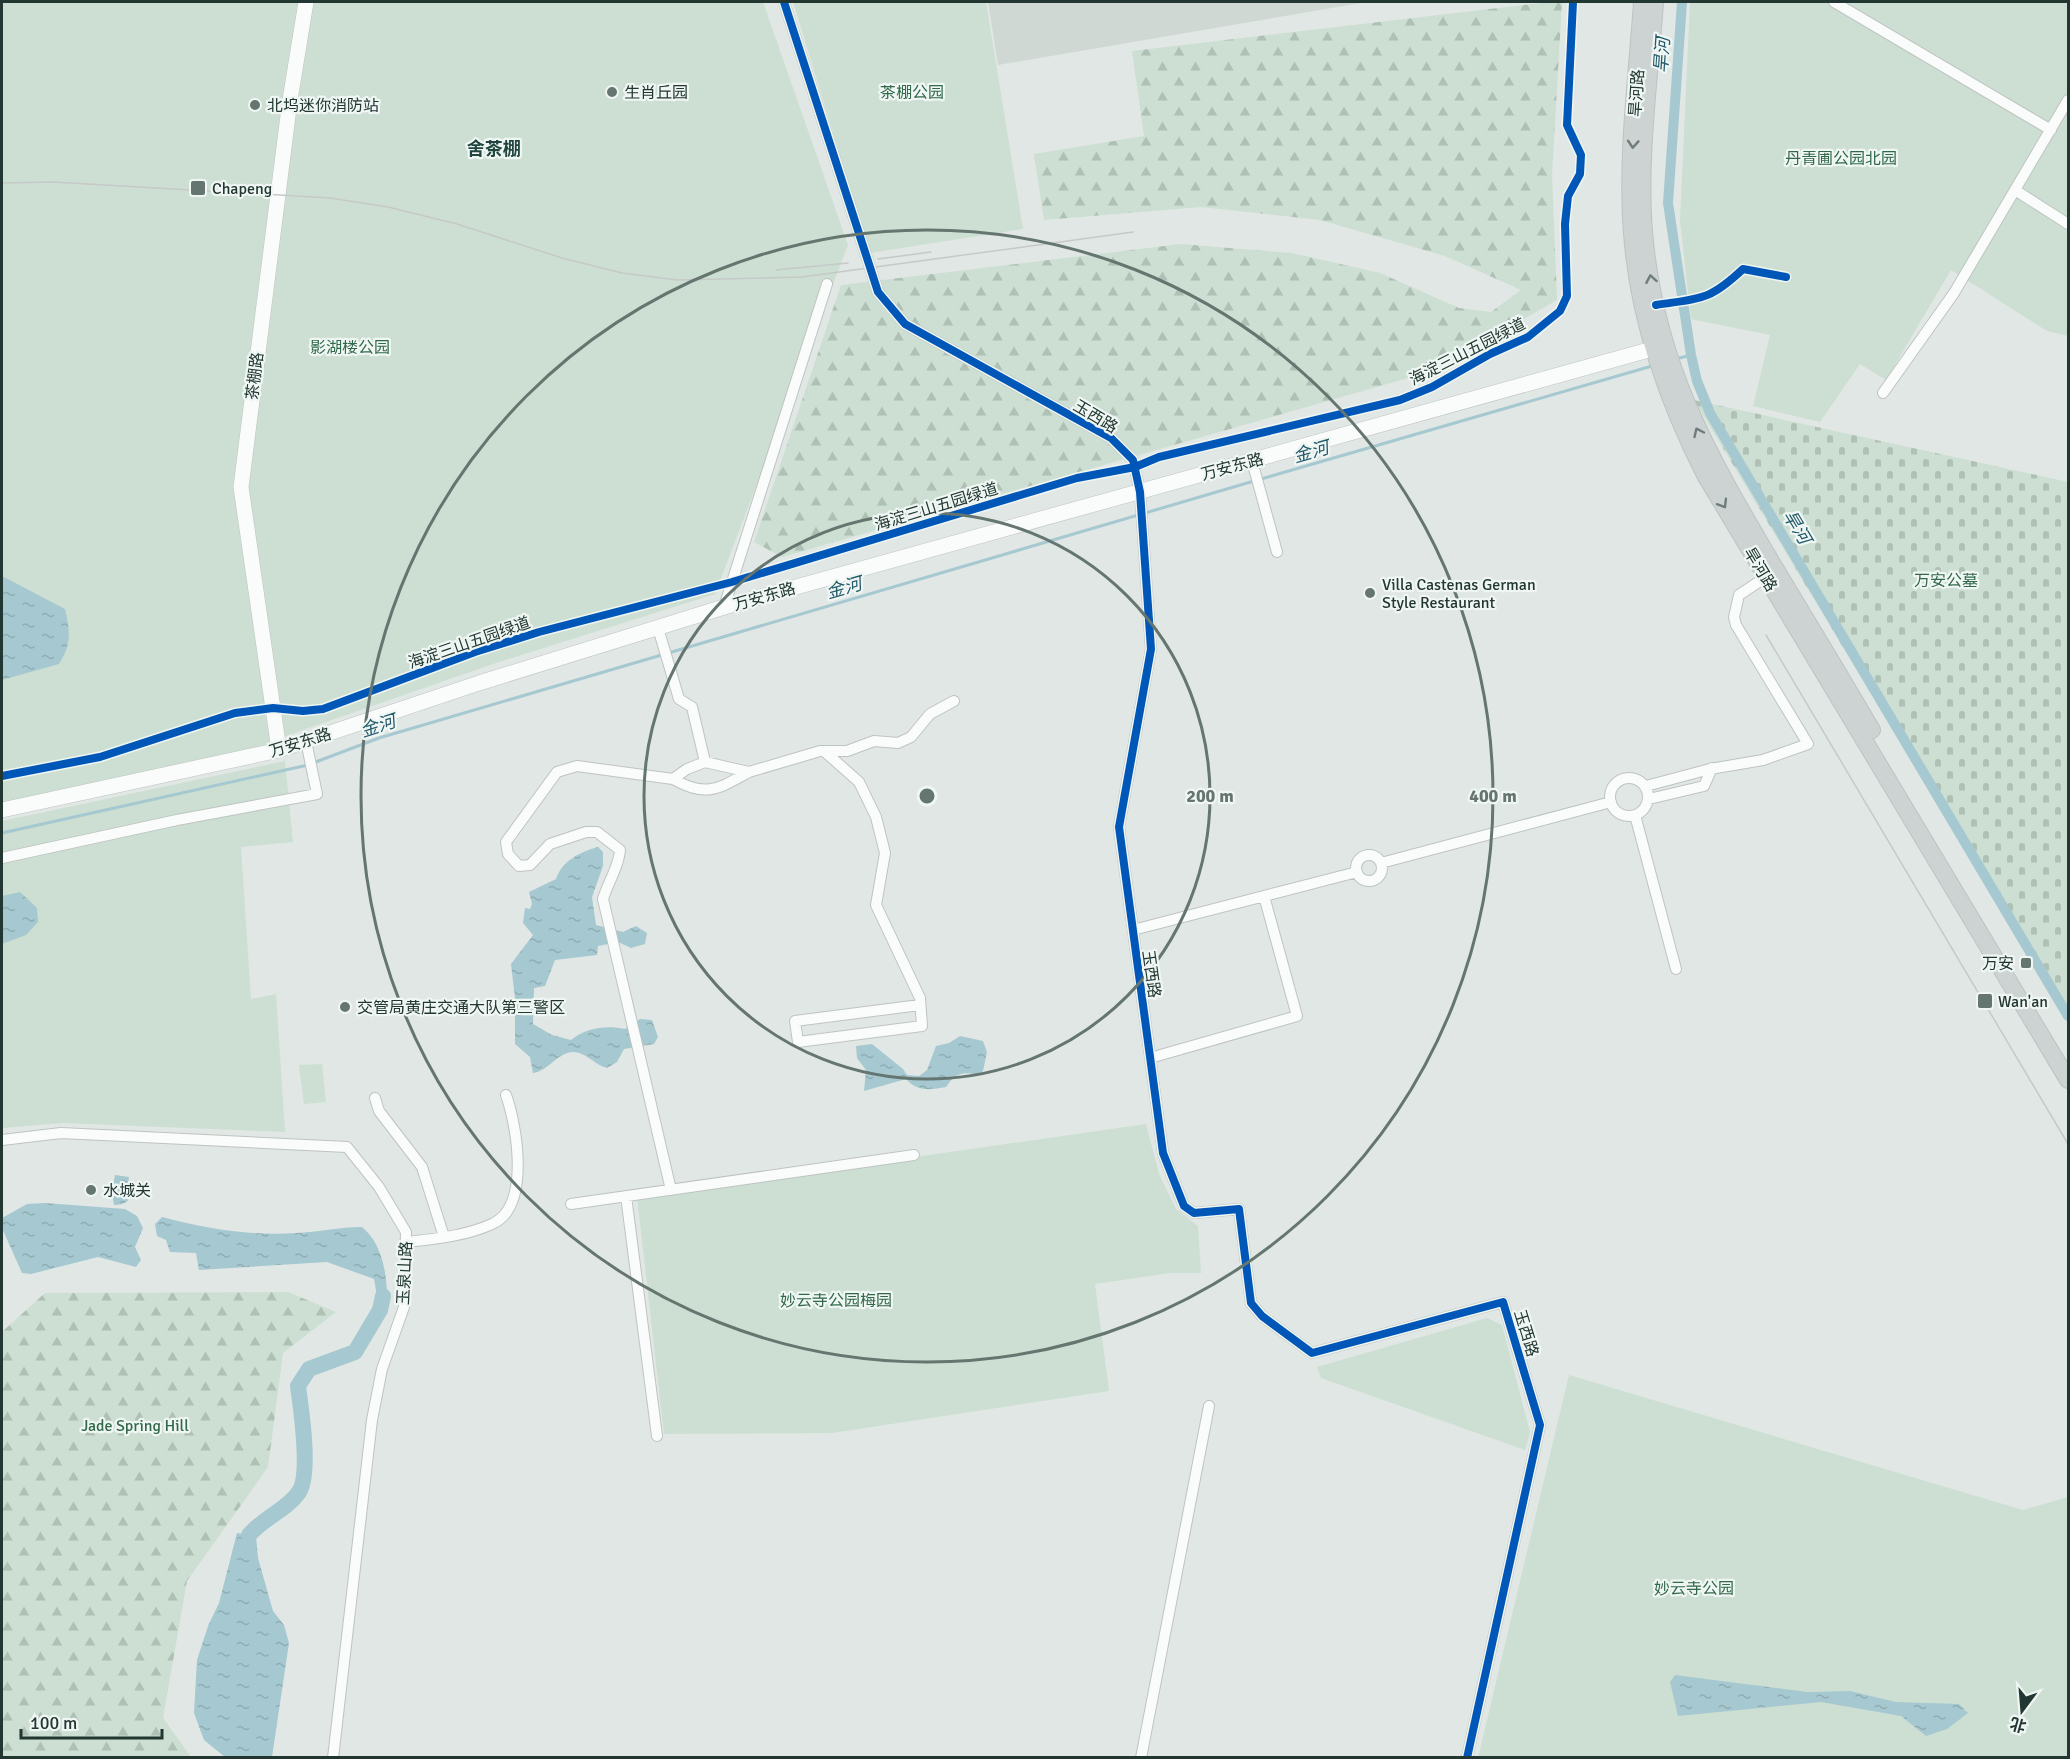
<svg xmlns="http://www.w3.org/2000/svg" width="2070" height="1759" font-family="Signika,'Noto Sans SC',sans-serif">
  <defs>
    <pattern id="forest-firs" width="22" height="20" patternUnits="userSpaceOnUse" patternTransform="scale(1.5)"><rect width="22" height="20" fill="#ccdfd2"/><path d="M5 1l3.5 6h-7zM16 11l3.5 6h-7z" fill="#afc0b5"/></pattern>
    <pattern id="cemetery-stones" width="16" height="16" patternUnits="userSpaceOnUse" patternTransform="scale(1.5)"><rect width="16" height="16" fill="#ccdfd2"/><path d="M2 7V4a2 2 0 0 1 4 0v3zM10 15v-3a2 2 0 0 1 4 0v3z" fill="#afc0b5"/></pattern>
    <pattern id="water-ripples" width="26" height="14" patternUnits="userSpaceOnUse" patternTransform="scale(1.5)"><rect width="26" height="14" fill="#a6c8d0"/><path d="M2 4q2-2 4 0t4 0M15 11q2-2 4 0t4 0" fill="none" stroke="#8facb3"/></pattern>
  </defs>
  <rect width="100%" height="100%" fill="#e1e7e4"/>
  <path fill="#d0d8d4" d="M988,2H1367L998,65Z"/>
  <path fill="url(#forest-firs)" d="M1550,2H1562L1552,175L1557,300L1436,370L782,557L754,542L841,285L1181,244L1292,253L1380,273L1459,308L1491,312L1521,290L1445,256L1320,220L1201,207L1044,220L1034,154L1144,136L1132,51Z
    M288,1292L336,1312L283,1353L268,1467L187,1581L163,1718L191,1757H2V1332L45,1293Z"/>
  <path fill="url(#cemetery-stones)" d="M1694,400L2068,482V1021Z"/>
  <path fill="#ccdfd2" d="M2,2H763L848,245L715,594L496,663L277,739L276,744L2,807Z
    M793,2H986L1023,229L870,253Z
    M1690,2H2061L2068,4V336L2047,331L1951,270L1886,380L1860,364L1820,422L1753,406L1770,335L1691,319L1680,221Z
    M285,761L293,842L241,847L251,999L276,994L285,1132L63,1123L2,1128V821Z
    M322,1064L326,1102L304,1104L299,1065Z
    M1146,1124L1159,1174L1176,1209L1198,1226L1201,1273H1170L1095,1284L1109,1391L832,1433L664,1434L637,1197Z
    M1487,1318L1502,1325L1530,1432L1525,1450L1321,1378L1317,1367Z
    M1569,1375L2023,1510L2068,1497V1757L1478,1758Z"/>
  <path fill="url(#water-ripples)" d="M2,576L65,609C70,631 72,644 59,664L2,680Z
    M598,847L603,852V866L592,897L596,925L623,932L636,926L647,933L645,944L631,948L618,942L598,946L597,955L555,960L545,986L534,988L533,1024L552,1035L571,1040C586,1028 606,1025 625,1029L640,1019L652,1020L658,1037L654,1044L624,1049L617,1062L607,1068C595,1065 587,1053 574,1052C557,1052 549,1071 533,1073L530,1057L515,1044V998L511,964L533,935L523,923L525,908L530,909L532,904L529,892L556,879C562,861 580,852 598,847Z
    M20,892L37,908L38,922L26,935L2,944V896Z
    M960,1036L983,1041L987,1052L983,1071L978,1075C963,1071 955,1073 946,1087C930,1090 918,1092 906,1079L864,1091L866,1070L857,1058L856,1046L872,1044L903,1069L907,1075L919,1076L927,1070L936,1046L949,1043Z
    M115,1175L129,1177L128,1184L134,1192C129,1201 125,1205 114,1205L112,1192Z
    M45,1203L125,1209L137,1216L143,1228L135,1247L141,1260L136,1267L98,1257L31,1274L22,1273L2,1228V1218L27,1204Z
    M162,1217C206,1229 251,1236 296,1233C318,1232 339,1227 362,1227C381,1242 387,1272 387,1296H377L374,1279L327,1262L199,1270L196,1253L170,1252L166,1240L157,1236L155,1224Z
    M237,1533L256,1536L258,1558L273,1611L284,1625L289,1643L272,1757H225L204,1740L194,1713L197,1660L208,1626L219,1603Z
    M1675,1675L1808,1692L1850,1691L1896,1702L1959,1704L1968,1713L1947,1729L1926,1736L1901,1716L1821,1702L1678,1716L1670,1682Z"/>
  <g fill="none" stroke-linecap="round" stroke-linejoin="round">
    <path stroke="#a6c8d0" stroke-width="3" d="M1676,359L1691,355
      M1261,479L1652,366
      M2,833L308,765L379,738L1254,481"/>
    <path stroke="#a6c8d0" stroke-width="10" d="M1682,2L1668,203L1691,355L1697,381L1710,413L2068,1016"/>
    <path stroke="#a6c8d0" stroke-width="16" d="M249,1535C263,1518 287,1510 299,1492C311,1474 301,1408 298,1386L309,1369L355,1352L380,1310L383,1296"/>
    <defs>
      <path id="street" d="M784,2L878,292L905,324L1111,438L1133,460L1140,492L1151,649L1119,827L1163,1153L1184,1206L1194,1213L1239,1209L1251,1303L1262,1316L1312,1353L1503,1302L1540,1425L1467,1758
        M1834,2L2051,130
        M2015,190L2068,224
        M1883,393L1954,293L2068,100
        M1252,461L1277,552
        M724,607L827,284
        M658,628L679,699L692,707L705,762L687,769L673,779C706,798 718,789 749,772L705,762
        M824,751L859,782L876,817L885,853L876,905L920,998L922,1026L798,1042L795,1021L920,1005
        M749,772L820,751H847L874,741L898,743L911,737L930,714L954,701
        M1610 797a19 19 0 1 1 38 0a19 19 0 1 1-38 0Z
        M1646,786L1710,769L1763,760L1808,744L1736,625L1734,617L1739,595L1766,577
        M1649,799L1704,786L1712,768
        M1635,815L1676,969
        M1356 868a13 13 0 1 1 26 0a13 13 0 1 1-26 0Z
        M2,858L177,820L317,794L306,741
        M1381,863L1611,802
        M1133,930L1357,872
        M1150,1058L1297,1016L1264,896
        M375,1098L379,1111L422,1167L444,1237
        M2,1140L61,1133L347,1147L379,1187L406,1232L404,1307L382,1369L372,1420L333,1758
        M671,1190L603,899C608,882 619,867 620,850L597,832H586L550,844L530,865L519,866L508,854L506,842L557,772L577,766L673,779
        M626,1196L657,1436
        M571,1204L914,1155
        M406,1242C434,1239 466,1236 492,1224C531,1207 517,1126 506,1095
        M1141,1758L1209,1406"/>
      <path id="secondary" d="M279,750L241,487L290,100L306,2
        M2,810L279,750L479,683L724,607L1663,346"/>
      <path id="primary" d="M1642,2C1637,78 1626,157 1632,233C1638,319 1667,400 1705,475L2068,1080
        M1655,2C1650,77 1638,156 1644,232C1655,363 1707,453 1772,563C1806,619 1839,674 1872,730"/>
    </defs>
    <use href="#street" stroke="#bec4c1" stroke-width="12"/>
    <use href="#secondary" stroke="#bec4c2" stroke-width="16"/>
    <use href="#primary" stroke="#bcc3c1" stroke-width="18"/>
    <use href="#street" stroke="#fafbfb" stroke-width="10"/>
    <use href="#secondary" stroke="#fafbfb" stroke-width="15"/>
    <use href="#primary" stroke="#cdd3d2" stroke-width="16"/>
    <path stroke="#c6c9c8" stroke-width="1.5" d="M2,183L53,182L330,198L388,207L457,224L562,258L622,273L677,280L802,277L1133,232
      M878,259L931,252
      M776,270L848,263
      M1766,635L2068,1144"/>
    <defs>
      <path id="cycleway" d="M784,2L878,292L905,324L1111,438L1133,460L1140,492L1151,649L1119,827L1163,1153L1184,1206L1194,1213L1239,1209L1251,1303L1262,1316L1312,1353L1503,1302L1540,1425L1467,1758
        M1656,305C1701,298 1709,301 1743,269L1786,277
        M2,776L100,757L235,713L273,708L303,711L323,709L475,652L539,632L732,582L1077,478L1135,467L1159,457L1400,400L1432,387L1490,354L1528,337L1560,311L1567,296L1565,224L1568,196L1580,174L1581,155L1567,125L1573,2"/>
    </defs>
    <use href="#cycleway" stroke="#eff6f3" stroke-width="11"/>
    <use href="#cycleway" stroke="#0057b8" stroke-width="8"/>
  </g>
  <defs><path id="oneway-chevron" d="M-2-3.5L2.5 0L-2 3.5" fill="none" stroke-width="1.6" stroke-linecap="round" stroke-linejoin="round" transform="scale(1.5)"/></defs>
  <g stroke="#6f7d7a">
    <use href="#oneway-chevron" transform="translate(1633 144) rotate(94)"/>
    <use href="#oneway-chevron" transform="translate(1651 279) rotate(-100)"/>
    <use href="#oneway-chevron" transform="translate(1698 432) rotate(-115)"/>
    <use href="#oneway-chevron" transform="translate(1723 504) rotate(59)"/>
  </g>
  <g fill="none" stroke="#657570" stroke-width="3">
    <circle cx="927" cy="796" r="283"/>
    <circle cx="927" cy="796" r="566"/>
  </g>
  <g fill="#657570" stroke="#eff6f3" stroke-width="2">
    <circle cx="612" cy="92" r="6"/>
    <circle cx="255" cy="105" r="6"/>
    <rect x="190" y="180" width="16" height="16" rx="3"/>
    <circle cx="1370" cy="593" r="6"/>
    <rect x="2020" y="957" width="12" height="12" rx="3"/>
    <rect x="1977" y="993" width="16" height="16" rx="3"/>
    <circle cx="345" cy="1007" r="6"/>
    <circle cx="91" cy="1190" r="6"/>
  </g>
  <g text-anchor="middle" stroke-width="4.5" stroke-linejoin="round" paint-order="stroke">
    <g font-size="16" fill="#223732" stroke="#eff6f3" text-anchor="start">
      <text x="624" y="98">生肖丘园</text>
      <text x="267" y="111">北坞迷你消防站</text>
      <text x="212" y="194">Chapeng</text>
      <text x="1382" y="590">Villa Castenas German<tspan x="1382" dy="18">Style Restaurant</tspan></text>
      <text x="2014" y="969" text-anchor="end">万安</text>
      <text x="1998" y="1007">Wan'an</text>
      <text x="357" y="1013">交管局黄庄交通大队第三警区</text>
      <text x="103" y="1196">水城关</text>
    </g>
    <g font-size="16" fill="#31694a" stroke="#eff6f3">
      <text x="912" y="98">茶棚公园</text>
      <text x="1841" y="164">丹青圃公园北园</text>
      <text x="350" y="353">影湖楼公园</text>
      <text x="1946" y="586">万安公墓</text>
      <text x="836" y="1306">妙云寺公园梅园</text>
      <text x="135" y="1431">Jade Spring Hill</text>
      <text x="1694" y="1594">妙云寺公园</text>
    </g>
    <g font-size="16" fill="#223732" stroke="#eff6f3">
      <text transform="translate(1636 93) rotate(-86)" y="6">旱河路</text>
      <text transform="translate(1467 351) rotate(-27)" y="6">海淀三山五园绿道</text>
      <text transform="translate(254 376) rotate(-83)" y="6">茶棚路</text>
      <text transform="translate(1096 416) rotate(31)" y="6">玉西路</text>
      <text transform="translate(1232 466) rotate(-15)" y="6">万安东路</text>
      <text transform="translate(936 506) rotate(-17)" y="6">海淀三山五园绿道</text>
      <text transform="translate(1761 569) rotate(59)" y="6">旱河路</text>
      <text transform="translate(764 596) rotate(-16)" y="6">万安东路</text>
      <text transform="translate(469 642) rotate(-19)" y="6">海淀三山五园绿道</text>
      <text transform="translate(300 742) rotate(-17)" y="6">万安东路</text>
      <text transform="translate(1152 974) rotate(82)" y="6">玉西路</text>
      <text transform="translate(404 1273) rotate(-87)" y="6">玉泉山路</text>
      <text transform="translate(1527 1333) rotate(73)" y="6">玉西路</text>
    </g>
    <g font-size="18" font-style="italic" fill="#245b6b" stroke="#eff6f3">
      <text transform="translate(1662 55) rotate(-86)" y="6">旱河</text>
      <text transform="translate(1311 452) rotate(-16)" y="6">金河</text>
      <text transform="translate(1797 527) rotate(59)" y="6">旱河</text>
      <text transform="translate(844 588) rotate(-16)" y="6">金河</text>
      <text transform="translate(378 726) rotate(-18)" y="6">金河</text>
    </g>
    <g font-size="18" font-weight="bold" fill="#21463f" stroke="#eff6f3">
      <text x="494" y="155">舍茶棚</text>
    </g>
  </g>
  <circle cx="927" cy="796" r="9" fill="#657570" stroke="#eff6f3" stroke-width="3"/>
  <g font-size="18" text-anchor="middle" font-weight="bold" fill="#657570" stroke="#eff6f3" stroke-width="4.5" stroke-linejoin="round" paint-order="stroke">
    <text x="1210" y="802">200 m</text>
    <text x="1493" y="802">400 m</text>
  </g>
  <rect width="2070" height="1759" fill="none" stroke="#223732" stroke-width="6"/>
  <g transform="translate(2022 1711) rotate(196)" stroke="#eff6f3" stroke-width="4.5" paint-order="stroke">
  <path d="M0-4.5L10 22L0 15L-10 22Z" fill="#223732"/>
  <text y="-9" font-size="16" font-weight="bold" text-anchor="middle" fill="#223732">北</text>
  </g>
  <path d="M21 1729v9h141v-9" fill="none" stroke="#223732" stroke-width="3"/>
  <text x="30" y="1729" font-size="18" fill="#223732" stroke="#eff6f3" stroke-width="4.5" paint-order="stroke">100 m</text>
</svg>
